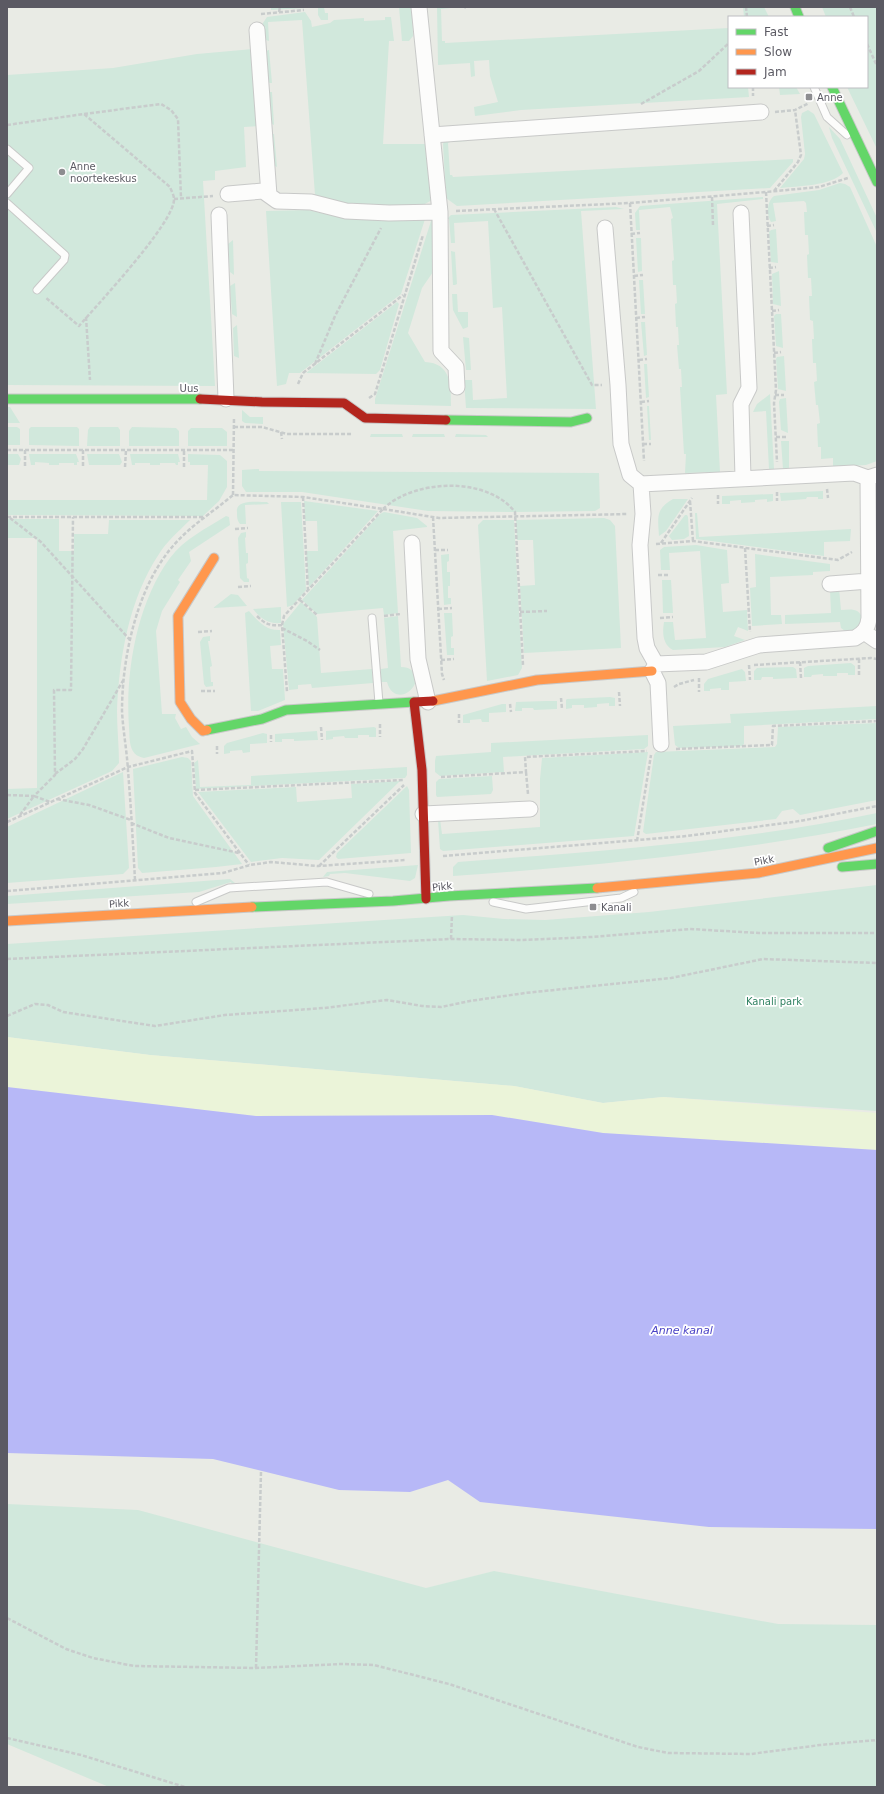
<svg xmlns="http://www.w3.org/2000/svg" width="884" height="1794" font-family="'DejaVu Sans',sans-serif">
  <rect width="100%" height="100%" fill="#e9ebe5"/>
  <path fill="#d1e8dc" d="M271,7H304L305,8L271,10Z
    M318,7H324L325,13H328V20H321L318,15Z
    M399,7H412L413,36L409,41H402Z
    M437,7H461L441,9L442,41H445V43L729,28V87H748L749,97L521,110L475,116L474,107L498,102L490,76L489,60L474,61L475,76L471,77L470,63L438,65Z
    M743,7H764L769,17H744Z
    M822,7H877V149L847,87H867V17H826Z
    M305,12L311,21L312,27L330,23L334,20L364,18V21L385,20V17H391L394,41H389L383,144H428L432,200L416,209L353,205L315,195L302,20L268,22L269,41L263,39V23L267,17Z
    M253,49L259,126L244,127L246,167L215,171V180L203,181L215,386L7,385V75L113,68L197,54Z
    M268,50H269L272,83H270L266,81L265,53Z
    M779,87H796L800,94L780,95Z
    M270,92H272L274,125L269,122L267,95Z
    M808,110L814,114L843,173C831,186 798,186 780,188L804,159L805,154L801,117L802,113Z
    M829,127L840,139L877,218V233L832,138Z
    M273,134H274L277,167L271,164L270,138Z
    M468,138V141L450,142L448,143L450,175H452L453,177L793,159V162L770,188L457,206L446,198L443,144L444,141Z
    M840,183L845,184L850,187L877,247V461L866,465L833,467V458L821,459V447H818L817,424L820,423L818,405H816L814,382L817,381L816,363H813L812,339H814L813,321L810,320L809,296H812L811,278H808L807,255L809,254L808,235H805L804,212H807L806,203L804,201L773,203L776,221L771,222C766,215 767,201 774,196L819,190Z
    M763,197V199L717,204L727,394L716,395L720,472L685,473L686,454H684L680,387H682L681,369H679L677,345H679L678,327H676L675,304L677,303L676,285H673L672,261L674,260L671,219L673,218L670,207L639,210L640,230H636L635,213L640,206Z
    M616,207L624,209L581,211L596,409L466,408L464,380H472L473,400L507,398L502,307L493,308L488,221L454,223L455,243H451L449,219H447L451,215Z
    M308,210C346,220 387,219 426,216L401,294L300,373H289L286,384L277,386L266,211Z
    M433,220L435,269L422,288L408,333L425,362C451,363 451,385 451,406L375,404V399L431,221Z
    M776,229L778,263L771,262L769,232L771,230Z
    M636,238H641L642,271L638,272Z
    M233,240L234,275L230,272L228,244Z
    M451,251L455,252L457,284L455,285H453Z
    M779,271L781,306L773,304L772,274Z
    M639,280H643L645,314H641Z
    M235,283L237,317L232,314L230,286Z
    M452,294H457L458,312H468V327L463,329L453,310Z
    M397,302L399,304L380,370L376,374L306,373Z
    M776,314H781L783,348L776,346L774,316Z
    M641,322H645L647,355L644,356Z
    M237,325L239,358L234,356L233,328Z
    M463,337L469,338L471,370H466Z
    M784,356L786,391L778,389L776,359L777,357Z
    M644,364H647L649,397L646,398Z
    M770,394L774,469H769L766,411L753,412L757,404Z
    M786,398L788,433L781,430L779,402L780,399Z
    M647,406H649L651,440H649Z
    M7,407H10L20,423H7Z
    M242,410L250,417H263V424L245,423L242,421Z
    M7,427H17L20,429V445H7Z
    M31,427H77L79,429V446L29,445V429Z
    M90,427H118L120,430V446H87L88,430Z
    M132,427L176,428L179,431V446H129V431Z
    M191,428H222L227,432V446H188V431Z
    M371,434H402L403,437H370Z
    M413,434H444L445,437H412Z
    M456,434L486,435L488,437H455Z
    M781,441H789V468L783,469Z
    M7,454H18L21,459L19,465H7Z
    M29,454H76L79,462H77V465H74V463H59V465H49V463L35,462V465H31Z
    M87,454H119L122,462L120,465H89Z
    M130,454H178L180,462H178V465H176L175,463H160V465H150V463H135V465H132Z
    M188,454L220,455L227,461V487L219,501L203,516L7,515V500H207L208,465H190V462H188Z
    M257,469H259V471L599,473L600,508L595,511L515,512L428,511L302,492H246L242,486V470Z
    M823,491V499H818V497H807L806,499L781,501L780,493Z
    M773,494V501L767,502V499L755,500V502L741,503V500L730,501V504H722V496Z
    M673,499H688L666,531L659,536C658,518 655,509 673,499Z
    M304,501L378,511L309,587L306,551H318L317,521H305Z
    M267,502L269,504L245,505L246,524H240C237,520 237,517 237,512C235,499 258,502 267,502Z
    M281,502H301L306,590L293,605L287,607Z
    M384,512L417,518L427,526V527L393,531L398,613L384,615L383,608L317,614L302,600L380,514Z
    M695,513H697L699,537L851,529L850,541L824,542V556L696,539Z
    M685,515H687L688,517L689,536L684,539L672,540L669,536Z
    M226,516L229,517L230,525L189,552L191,561L178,580L180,582L162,611L156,631L162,714H176L175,718L181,729L186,727L192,737L200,744L144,758C128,755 130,740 129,727C125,672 137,603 170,558C184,539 207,528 226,516Z
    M604,518L610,520L615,526L621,648L524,653L520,586L535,585L533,540H517L516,520Z
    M7,519H59V551H74V534H108L109,520H190C179,531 167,541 159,554C129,599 119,658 117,711C117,729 119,746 119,763L112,771L7,819V789L37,788V538H7Z
    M483,520H514L522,668L518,675L487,681L478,525Z
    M246,532V537L245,538L246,553H248V563L246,564L247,578L249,579V582H244L240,578L238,538L241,533Z
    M696,545L727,550L729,583L721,584L723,612L747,610L748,631L738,627L734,636L745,640L725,647L673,650C663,645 662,633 664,622H673L675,640L706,638L700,551L669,553L670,570H661L660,550L664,547Z
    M449,554V561L447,562V572H450V586H448V598H451V604L444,605L441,555Z
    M755,554L830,564V571L813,572V575L770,577L771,615H781L782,624L752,626L750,588L756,587Z
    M662,580H671L673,613H663Z
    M839,588L841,610C852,609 860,608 863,620L858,630L845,631L841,628L840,622L785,624V615L831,613L830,589Z
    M231,594L238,595L247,606L213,608Z
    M301,602L317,617L321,673L372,669L373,683L312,688L311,684L298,685V689L289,690L283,624Z
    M281,607V623C268,624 261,619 253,609Z
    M249,611C258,621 266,631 280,630L281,645L270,646L272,669H283L285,700L258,711H251L245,613Z
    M444,613H452L453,636L451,637V648H454V655H447Z
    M398,616L401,667C410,667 415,671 416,681C411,697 392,701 387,682H381V669L388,668L384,618Z
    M210,636V641H208L212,666L210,667L211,682H213V686L206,687L204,684L200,642L203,637Z
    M851,663L855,666V675H848V673H837V676H823V674L812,675L811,677H804V668L808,666Z
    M793,667L796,669L797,678L773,679V677H762L761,680H754V671L757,668Z
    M742,669L745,672L746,681L729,682V690H721V688L710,689V691H704V684L708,679Z
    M610,697L615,698V706H609V703L597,704V707L584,708V705H572V708L566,709V700L567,699Z
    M546,701H557V709L534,710L533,708H522V711H515L516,702Z
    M502,704H506V712L489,713V722H482L481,719L470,720V723H463V715Z
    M877,706V719L744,726V744L742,746L679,748L675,745L673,726L731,723L730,714Z
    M877,723V800L800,815L793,809L782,811L776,819L646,834L643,832L654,755L656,752L775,747L777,744L778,727Z
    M374,727L376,728V737H369V735H358V738H345L344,736L333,737V739L326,740V731Z
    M317,731L318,740L294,741V739H282V742H275V734Z
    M263,733L267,734V743L250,744V752L243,753L242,750L230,751V753L224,754V746L227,743Z
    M648,735V746L644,749L503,757L504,772L440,776L435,772V761L436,756L491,752V743Z
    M648,752L634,836L443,851L440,849L438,820L440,819L442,834L540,827V779L542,758Z
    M182,757L188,758L191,761L193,796L242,864L216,867L142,873L138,868L133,769Z
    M198,760L200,787L251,785V776L407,767V775L405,778L196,789L194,763Z
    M123,772L129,868L123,874L7,883V827Z
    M492,776L493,790L491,794L437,797L436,795V782L439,779Z
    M400,781L319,860L282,858L251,862L198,792L296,787L297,802L352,798L351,784Z
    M407,786L409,790L411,853L338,859L336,857L337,853Z
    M877,813V824C737,852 595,866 453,876V867L458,862C598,851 739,842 877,813Z
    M418,865L415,878L410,881L345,873L330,874L329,876L323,877L327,872Z
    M230,879L235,883L232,884L231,882L199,892L7,904V896Z
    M877,885V1111L663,1097L603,1103L514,1086L150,1055L7,1037V944L463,915L504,919L545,920L649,912Z
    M7,1504L138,1510L426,1588L494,1571L778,1624L877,1625V1787H109L7,1744Z"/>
  <path fill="#ebf4d9" d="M7,1037L150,1055L514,1086L603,1103L663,1097L877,1113V1150L603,1133L492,1115L256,1116L7,1087Z"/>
  <path fill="#b7b8f7" d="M7,1087L256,1116L492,1115L603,1133L877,1150V1529L709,1527L480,1502L448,1480L410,1492L339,1490L213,1459L7,1453Z"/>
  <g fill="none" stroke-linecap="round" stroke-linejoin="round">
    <defs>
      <path id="lane" d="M814,87L827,117L847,135
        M7,149L29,168L7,194
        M7,203L65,255L64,260L37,290
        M372,618L379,703
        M196,902L229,888L327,882L369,894
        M493,902L526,909L621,898L634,892"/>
      <path id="street" d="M419,7L440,212L441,351L456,367L457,387
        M257,30L269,195
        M432,135L761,112
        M228,194L263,191L277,201L311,202L346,211L389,213L440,212
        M741,213L749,388L741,404L743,478
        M219,215L226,399
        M605,228L618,385L621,444L630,475L641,484L854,473L868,478L877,475
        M641,484L643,514L640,545L645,638L647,648L656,664L652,671L658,683L661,744
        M412,543L418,659L428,702
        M830,584L869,581
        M864,632L877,641
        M656,664L706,662L759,645L855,638C864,633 868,628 869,618L868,478
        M423,814L530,809"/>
      <path id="fast" d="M795,7L799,17
        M832,87L877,182
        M7,399H200
        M446,420L571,422L587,418
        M207,730L262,719L286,710L414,702
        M828,848L877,831
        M842,867L877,864
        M252,907L393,901L449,896L597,888"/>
      <path id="slow" d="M433,701L537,680L652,671
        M207,730L203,731L191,719L180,702L178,616L214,558
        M597,888L758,873L877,848
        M7,921L252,907"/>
      <path id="jam" d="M200,399L262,402L344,403L365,418L446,420
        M426,899L422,770L414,702L433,701"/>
    </defs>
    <use href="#lane" stroke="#c8c9c8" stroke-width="9"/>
    <use href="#street" stroke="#c8c9c8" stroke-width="17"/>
    <use href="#fast" stroke="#c8c8c8" stroke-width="11"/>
    <use href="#slow" stroke="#c8c8c8" stroke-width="11"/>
    <use href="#jam" stroke="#c8c8c8" stroke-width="11"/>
    <path stroke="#c8cccc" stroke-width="2.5" stroke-dasharray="4 2" stroke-linecap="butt" d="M465,7L466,8
      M746,7L747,17
      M850,7L854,17
      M279,12L280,7
      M261,14L304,10
      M867,44L877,66
      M753,87V96
      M641,104L699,71L729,43
      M775,112L795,110L809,103
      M84,114L161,104L171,110L178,119L181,198
      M7,125L84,114L170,187C171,190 174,195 174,199C175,222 97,305 79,326L45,297
      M774,191L798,162L801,155L795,110
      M766,192L776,390L774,403L777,462
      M712,197L713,225
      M174,199L213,196
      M630,203L644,461
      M494,209L592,385H602
      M456,211L630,203L766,192L819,187L848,178
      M767,226L774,225
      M631,234L640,233
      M769,268L776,267
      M634,276L643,275
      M772,311L779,310
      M86,317L90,380
      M636,318L645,317
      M774,353L781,352
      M639,360L647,359
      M315,364L335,316L381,228
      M298,384L303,373L403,295
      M775,395H784
      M369,398L375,394L423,235
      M641,402L649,401
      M234,427H262L287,434H353
      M281,432L282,439
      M776,437H787
      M643,444H651
      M7,450H234
      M83,450V466
      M25,466V450
      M125,467L126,450
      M184,467V450
      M827,489L828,498
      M777,492V501
      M233,495L234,418
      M718,495V504
      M303,497L308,591
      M690,501L693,541
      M383,509C414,479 487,476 515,512L523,665
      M383,509L439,518L628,514
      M7,517H205
      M433,517L442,674L444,680
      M10,518L41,542L131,641
      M235,529L248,528
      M661,543L692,498
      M656,544L693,541L838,560L852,552
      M745,548L750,632
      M435,550H448
      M658,575H670
      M238,587L251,586
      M300,600L317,615
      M438,609L452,608
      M520,612L547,611
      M257,616C265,624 270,626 282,625L287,692
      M384,616L401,614
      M660,618L673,617
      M282,628L307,641L320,650
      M198,632L212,631
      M859,659V675
      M441,660L454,659
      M800,662L801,678
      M749,665L750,680
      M754,665L871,658L877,659
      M699,678V692
      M674,687L679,684L694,680
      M201,691H215
      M619,692L620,706
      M561,698L562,709
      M510,704L511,712
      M459,714V723
      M380,724V737
      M321,727L322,740
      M271,735V742
      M217,746V754
      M676,749L772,745L773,726L877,721
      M526,772L528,794
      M55,774L75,759L83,749L124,679
      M441,777L526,772L525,757L647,751
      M195,790L404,780
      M7,795L34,796L55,775L54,690H71L73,517
      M57,799L89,805L131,820
      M20,815L34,796L50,802
      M7,822L128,767L192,751L195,793L249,865
      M131,823L169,838L239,853
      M637,841L651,755
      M443,856L687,836L800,821L877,806
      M319,866L404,785
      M135,880C133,844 131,807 128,771C127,751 123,731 122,711C122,657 137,587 173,546C190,526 213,512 233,495L303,497L383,509L284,616L282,625
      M7,891L223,873L250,865L271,862L318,866L406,860
      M451,939L452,915
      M7,959L451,939L522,940L591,937L690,929L759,933H877
      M7,1016L35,1004L48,1005L63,1012L155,1026L225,1015L324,1008L387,1000L422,1006L441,1007L470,1001L525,993L671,978L763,959L877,963
      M7,1618L66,1649L93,1658L134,1666L256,1668L341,1664L374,1665L449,1684L638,1747L668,1753L751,1754L820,1745L877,1740
      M256,1668L261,1472
      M7,1738L81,1755L185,1787"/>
    <use href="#lane" stroke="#fcfcfb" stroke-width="7"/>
    <use href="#street" stroke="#fcfcfb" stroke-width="15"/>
    <use href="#fast" stroke="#63d668" stroke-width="9"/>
    <use href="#slow" stroke="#ff974d" stroke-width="9"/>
    <use href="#jam" stroke="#b3261e" stroke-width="9"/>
  </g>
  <g fill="#8d8d90" stroke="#fff" stroke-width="1.5">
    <rect x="805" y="93" width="8" height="8" rx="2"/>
    <circle cx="62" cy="172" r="4"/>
    <rect x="589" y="903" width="8" height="8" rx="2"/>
  </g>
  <g text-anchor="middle" stroke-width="3.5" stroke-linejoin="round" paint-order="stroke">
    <g font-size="10" fill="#5b5a63" stroke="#fff" text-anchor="start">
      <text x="817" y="101">Anne</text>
      <text x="70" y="170">Anne<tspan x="70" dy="12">noortekeskus</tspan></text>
      <text x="601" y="911">Kanali</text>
    </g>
    <g font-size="10" fill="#5b5a63" stroke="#fff">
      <text x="189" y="392">Uus</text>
      <text transform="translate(764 860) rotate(-11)" y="4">Pikk</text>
      <text transform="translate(442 886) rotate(-6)" y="4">Pikk</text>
      <text transform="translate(119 903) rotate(-4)" y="4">Pikk</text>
    </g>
    <g font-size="10" fill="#328363" stroke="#fff">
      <text x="774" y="1005">Kanali park</text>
    </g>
    <g font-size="11" font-style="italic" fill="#4941c5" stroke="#fff">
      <text x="682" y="1334">Anne kanal</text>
    </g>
  </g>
  <rect width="884" height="1794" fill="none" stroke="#5b5a63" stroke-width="16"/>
  <rect x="728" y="16" width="140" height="72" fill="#ffffff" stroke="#bdbdc1"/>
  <rect x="736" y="29" width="20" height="6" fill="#63d668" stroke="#bdbdc1"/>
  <text x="764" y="36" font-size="12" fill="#5b5a63">Fast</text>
  <rect x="736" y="49" width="20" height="6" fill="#ff974d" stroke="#bdbdc1"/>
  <text x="764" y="56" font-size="12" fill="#5b5a63">Slow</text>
  <rect x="736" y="69" width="20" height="6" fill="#b3261e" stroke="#bdbdc1"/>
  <text x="764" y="76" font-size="12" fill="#5b5a63">Jam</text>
</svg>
